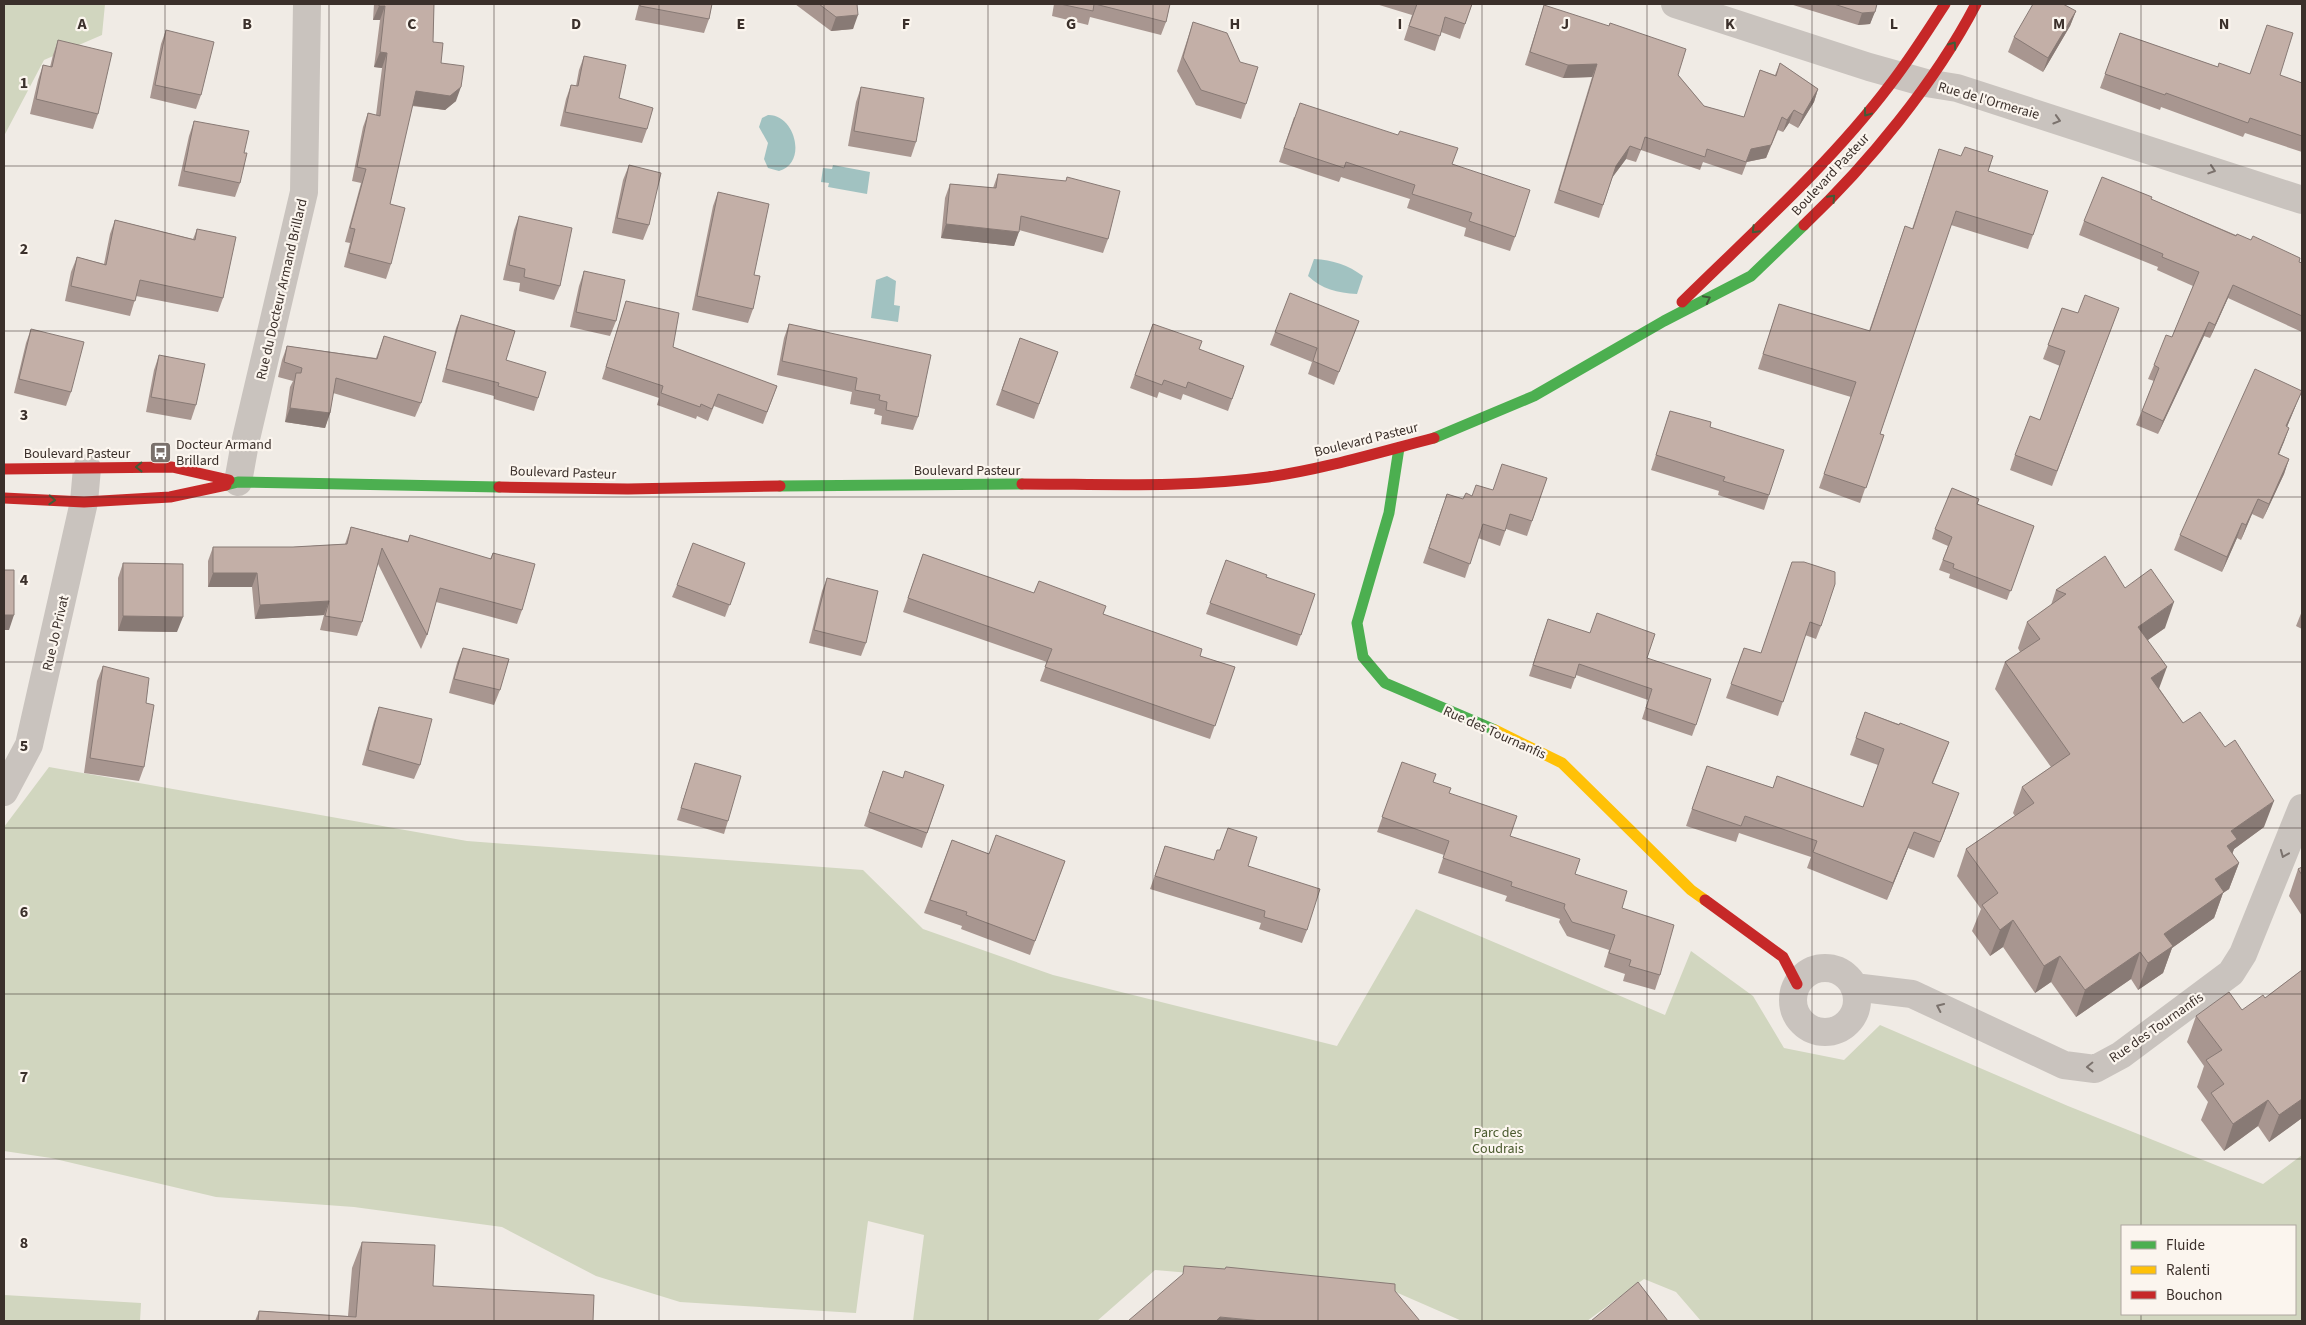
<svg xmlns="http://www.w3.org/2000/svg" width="2306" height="1325" font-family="'Source Sans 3',sans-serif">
  <rect width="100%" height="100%" fill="#f0ebe5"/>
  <path fill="#d1d6bf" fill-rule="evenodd" d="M4,4H105L102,35L44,60L4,136Z
    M49,767L467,841L863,870L923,929L1053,975L1337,1046L1416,909L1665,1015L1691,951L1753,996L1784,1048L1844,1060L1880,1025L2068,1106L2263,1184L2302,1155V1321H1701L1676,1292L1644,1279L1587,1321H1462L1391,1290L1155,1270L1097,1321H913L924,1235L868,1221L856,1313L680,1302L596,1276L502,1227L354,1207L216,1197L51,1158L4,1151V827ZM2122,1226H2295V1314H2122Z
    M4,1295L141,1303L140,1321H4Z"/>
  <path fill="#a1c2c1" d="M768,115C795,114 808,163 779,171L768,168L764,159L768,143L759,127L762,118Z
    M833,165L870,172L867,194L828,187L829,183L821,182L823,168L832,169Z
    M1314,259C1333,260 1348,265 1363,276L1357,294C1337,293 1322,289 1308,276Z
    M887,276L896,281L894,305L900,306L898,322L871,318L876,280Z"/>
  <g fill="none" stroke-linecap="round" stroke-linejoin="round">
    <path stroke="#c9c3be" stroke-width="28" d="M1675,4L1869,67L1926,83L1957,88L2302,200
      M238,482L245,443L304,192L307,4
      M4,792L29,745L84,502L87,468
      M1793 1000a32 32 0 1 1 64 0a32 32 0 1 1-64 0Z
      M1854,987L1912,994L2064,1065L2095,1069L2121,1055L2231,973L2243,954L2302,808"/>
    <path stroke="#4caf50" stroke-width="11" d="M1434,438L1534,396L1664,321L1751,276L1804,225
      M1399,448L1389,513L1357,623L1363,657L1385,683L1495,730
      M226,485L238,482L499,487
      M780,486L1022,484"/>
    <path stroke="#ffc107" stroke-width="11" d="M1495,730L1562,763L1691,890L1705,900"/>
    <path stroke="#c62828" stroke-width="11" d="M1804,225C1868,164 1935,83 1976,4
      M1682,302C1753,232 1829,165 1889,86C1910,59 1927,32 1945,4
      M4,469L172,467L229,480
      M1022,484C1104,484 1187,488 1268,477C1324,469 1380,452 1434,438
      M499,487L628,489L780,486
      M4,498L84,502L170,497L226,485
      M1705,900L1783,957L1797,984"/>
  </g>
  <path fill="#a89690" d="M374,4H434L433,42L456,101L445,110L412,106L390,204L391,264L386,279L344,267L350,243L345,242L361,183L352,181L363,127L368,113L376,115L382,68L374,67L380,20H373Z
    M639,4H712L709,19L704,33L635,20Z
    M795,4H857L853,29L831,31Z
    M1054,4H1170L1166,22L1161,35L1090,17L1088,25L1052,16Z
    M1376,4H1472L1460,39L1441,32L1435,51L1404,40L1412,15Z
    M1790,4H1877L1870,24L1858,25Z
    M1544,5L1678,75L1704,106L1744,117L1760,70L1775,75L1780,63L1818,89L1814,102L1798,128L1789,123L1783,132L1778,130L1766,158L1747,162L1742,175L1703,162L1700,170L1641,150L1636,162L1626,159L1612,178L1599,218L1554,203L1592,77L1563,78L1525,65Z
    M2076,11L2070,26L2043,72L2008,52L2014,37Z
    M1193,22L1246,104L1241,119L1196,105L1177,71Z
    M166,30L201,95L196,109L150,98L161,44Z
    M2120,33L2218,67L2250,74L2280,75L2302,83V152L2245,133L2243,137L2161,107L2160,110L2100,88Z
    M58,40L98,114L93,129L30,114L38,80L43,65L50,67L53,55Z
    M584,56L619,98L647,129L642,143L560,126L566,99L571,85L576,86L579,70Z
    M861,87L916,142L911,157L848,146L856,102Z
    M1294,117L1452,164L1515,237L1510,251L1464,236L1466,228L1407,208L1410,199L1341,177L1339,182L1279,162Z
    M194,121L244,153L240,183L235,197L178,186L189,136Z
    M1939,149L1988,171L2033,235L2028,249L1951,225L1880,434L1884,435L1860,503L1819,488L1851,397L1758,369L1779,304L1869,331L1905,226L1912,229Z
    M629,165L649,225L643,240L612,233L623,180Z
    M998,174L1108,239L1103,253L1019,230L1014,246L941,238L945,198L950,184L993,188Z
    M718,192L754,275L753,309L748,323L692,310L713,206Z
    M2151,199L2302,263V332L2228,298L2210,338L2204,336L2158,434L2136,425L2154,381L2148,379L2154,365L2172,337L2193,286L2157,270L2158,267L2079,235L2084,221Z
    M519,216L560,286L554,300L519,291L520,283L503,280L514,230Z
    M115,220L193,239L197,229L223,298L218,312L136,296L130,316L65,301L71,272L77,257L104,264L110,234Z
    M584,271L616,321L610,336L570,327L579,286Z
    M626,301L673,347L777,386L763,424L714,406L708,421L697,416L696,419L657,405L659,398L602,379Z
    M2062,308L2078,313L2119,308L2052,486L2010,470L2015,455L2040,420L2060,366L2043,359Z
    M461,315L506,360L538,398L534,411L494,399V396L442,382L456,328Z
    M1359,321L1334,385L1308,374L1312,362L1270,345L1275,332Z
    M789,324L918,417L913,430L881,424L882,416L874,414L875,409L850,404L852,392L777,375L784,338Z
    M1153,324L1199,349L1244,366L1228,411L1183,394L1181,400L1159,392L1157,398L1130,388Z
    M31,329L71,392L66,406L14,393L26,343Z
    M384,336L421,403L415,417L333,393L330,413L325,428L285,422L290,387L293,381L278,377L282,360L287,346L376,358Z
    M1020,338L1058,352L1034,419L996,405Z
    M159,355L196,405L191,420L146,412L154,370Z
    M2296,405L2287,427L2289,428L2279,454L2289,459L2284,474L2263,519L2252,514L2241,540L2237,538L2222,572L2174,550L2180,535Z
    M1670,411L1710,427L1769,495L1764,510L1718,495L1719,491L1651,470Z
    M1547,478L1527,536L1506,529L1500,546L1478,538L1465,578L1423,563L1442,508L1472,496Z
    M1977,504L2034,526L2007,600L1949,578L1950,574L1939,570L1948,546L1932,539L1935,529Z
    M351,527L408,541L410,535L490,559L493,553L522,610L517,624L436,602L427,635L421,649L378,564L362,622L357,636L320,630L324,615L255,619L252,587H208V561L213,547H293L345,544Z
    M923,554L1034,593L1103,614L1200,656L1235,667L1210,739L1040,681L1047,662L903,612Z
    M1226,560L1266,577L1315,594L1297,646L1206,614Z
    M1792,562L1821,626L1816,639L1805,635L1778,716L1726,698L1744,648L1761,653Z
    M123,563L177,632L118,631V578Z
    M745,563L725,617L672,597L677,585Z
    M827,578L866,643L861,656L809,643L822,591Z
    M2125,588L2165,628L2148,640L2159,688L2183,723L2264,827L2234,849L2232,854L2239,863L2229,889L2223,893L2214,918L2172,948L2163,973L2138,990L2131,979L2076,1017L2051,982L2035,993L2003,947L1990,956L1972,931L1981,909L1957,876L1966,849L2015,816L2013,813L2022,787L2051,767L1995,689L2005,662L2020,652L2018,648L2027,622L2051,605L2056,590Z
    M2302,611V629L2296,626Z
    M1544,630L1647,658L1696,725L1692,736L1642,719L1648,700L1576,675L1571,689L1529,676Z
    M463,648L500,690L494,705L449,693L457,663Z
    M103,666L146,703L144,767L139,781L84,773L97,681Z
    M379,707L420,765L414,779L362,765L374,721Z
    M1865,712L1949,742L1933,783L1953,810L1934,858L1908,848L1887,900L1807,868L1811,857L1739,833L1736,842L1686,826L1707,766L1773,788L1863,807L1878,765L1850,755Z
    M1402,762L1449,793L1510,836L1575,874L1622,908L1660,975L1655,990L1623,981L1625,974L1604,967L1609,950L1567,936L1559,922L1560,919L1505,901L1507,896L1438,873L1444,855L1377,832Z
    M695,763L728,821L724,834L677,820Z
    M883,771L903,778L944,785L922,848L864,826Z
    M952,840L989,854L1065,861L1030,955L961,929L962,926L924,913Z
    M1165,846L1214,860L1248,866L1307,930L1302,943L1259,929L1261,923L1150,889Z
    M2302,867V916L2289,896L2298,869Z
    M2302,970V1118L2269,1142L2258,1126L2224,1151L2201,1120L2208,1102L2197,1087L2204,1066L2187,1042L2196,1016L2242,1010L2265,998Z
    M362,1242L433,1286L593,1321H255L259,1311L348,1316L352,1268Z"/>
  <path fill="#887a75" d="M379,6H385L380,20H373Z
    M2076,11L2070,26L2043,72L2048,58Z
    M1875,12L1870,24L1858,25L1862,13Z
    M858,15L853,29L831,31L836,17Z
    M380,52L387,53L382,68L374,67Z
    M1597,64L1592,77L1563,78L1568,65Z
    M461,87L456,101L445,110L410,105L416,91Z
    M1818,89L1814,102L1798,128L1803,115Z
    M1794,110L1789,123L1783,132L1787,120Z
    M1782,117L1766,158L1746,162L1751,149Z
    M1630,146L1626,159L1611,179L1616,166Z
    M946,224L1019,232L1014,246L941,238Z
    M2233,285L2228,298L2210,338L2215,325Z
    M2209,322L2204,336L2158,434L2163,421Z
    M2302,391L2296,405L2281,441L2286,426Z
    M290,408L330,413L325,428L285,422Z
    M2289,428L2284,442L2273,468L2278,454Z
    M2289,459L2284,474L2263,519L2269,504Z
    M2258,499L2252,514L2241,540L2246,525Z
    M2242,523L2237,538L2222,572L2227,557Z
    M213,573H257L252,587H208Z
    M329,601L324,615L255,619L260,605Z
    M2174,602L2165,628L2129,653L2138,627Z
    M4,615H14L9,630H4Z
    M123,616L183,617L177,632L118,631Z
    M2167,667L2157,694L2151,678Z
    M2274,801L2264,827L2234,849L2228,866L2217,873L2231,831Z
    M1914,832L1908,848L1887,900L1893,883Z
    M2239,863L2229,889L2223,893L2214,918L2172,948L2163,973L2138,990L2148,963L2164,934L2215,879Z
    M2013,920L2003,947L1990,956L2000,930Z
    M2140,952L2131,979L2076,1017L2085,990Z
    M2060,956L2051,982L2035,993L2044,966Z
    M2302,1099V1118L2269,1142L2279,1115Z
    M2268,1100L2258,1126L2224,1151L2233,1124Z
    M1220,1317L1262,1321H1216Z"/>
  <path fill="#c3afa7" stroke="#887a75" d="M379,4H434L433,42L443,43L441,63L464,66L461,87L450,96L416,91L390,204L405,208L391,264L349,253L355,229L350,228L366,169L357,167L368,113L380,116L387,53L380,52L385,6H379Z
    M640,4H712L709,19L640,6Z
    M819,4H857L858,15L836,17Z
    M1060,4H1094L1093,11Z
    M1095,4H1170L1166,22Z
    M1417,4H1472L1465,24L1445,17L1440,36L1409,26Z
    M1834,4H1877L1875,12L1862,13Z
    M2033,4H2063L2076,11L2048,58L2014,37Z
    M1544,5L1609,26L1610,23L1686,49L1678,75L1704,106L1744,117L1760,70L1776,76L1780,63L1818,89L1803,115L1794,110L1787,120L1782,117L1771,145L1751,149L1746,162L1707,149L1705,157L1645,137L1641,150L1630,146L1616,166L1603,205L1559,190L1597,64L1568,65L1530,52Z
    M1193,22L1227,33L1240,62L1258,67L1246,104L1201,90L1183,57Z
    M2267,25L2293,33L2280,75L2302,83V136L2250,118L2248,123L2166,93L2165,95L2105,74L2120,33L2218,67L2219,63L2250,74Z
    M166,30L214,42L201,95L155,85Z
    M58,40L112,53L98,114L36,99L43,65L52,67Z
    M584,56L626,65L619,98L653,108L647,129L565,112L571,85L578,86Z
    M861,87L924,98L916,142L854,131Z
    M1300,103L1398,135L1400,131L1458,148L1452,164L1530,190L1515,237L1469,221L1472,213L1412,194L1415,185L1346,162L1344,168L1284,148Z
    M194,121L249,131L244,153H247L240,183L184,171Z
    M1965,147L1993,156L1988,171L2048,191L2033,235L1956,211L1880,434L1884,435L1866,488L1824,474L1856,382L1763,354L1779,304L1870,331L1905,226L1913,229L1939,149L1961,156Z
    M629,165L661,173L649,225L617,218Z
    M998,174L1066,181L1067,177L1120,191L1108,239L1021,216L1019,232L946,224L950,184L996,188Z
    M2102,177L2152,197L2151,199L2236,236L2237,234L2251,240L2253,236L2300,258L2299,262L2302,263V316L2233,285L2215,325L2209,322L2163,421L2142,411L2159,368L2154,365L2166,335L2172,337L2199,272L2162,257L2163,254L2084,221Z
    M718,192L769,204L754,275L760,276L753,309L697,296Z
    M519,216L572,228L560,286L524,277L525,269L509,265Z
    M115,220L195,240L197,229L236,237L223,298L140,280L135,301L71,286L77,257L106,265Z
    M584,271L625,280L616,321L576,312Z
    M1290,293L1359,321L1339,372L1313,361L1317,348L1275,332Z
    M2085,295L2119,308L2057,471L2015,455L2030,416L2040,420L2065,351L2048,345L2062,308L2078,313Z
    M626,301L679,313L673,347L777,386L767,412L718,394L712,409L701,404L700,407L661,393L663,386L606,367Z
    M461,315L515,331L506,360L546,372L538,398L498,386L499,383L446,369Z
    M789,324L931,355L918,417L886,410L887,402L879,400L880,395L855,390L857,378L782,361Z
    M1153,324L1202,341L1199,349L1244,366L1232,399L1188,382L1186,388L1164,380L1162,385L1135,375Z
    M31,329L84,342L71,392L19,379Z
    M384,336L436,352L421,403L336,378L330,413L290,408L296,373H301L302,368L284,362L287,346L377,359Z
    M1020,338L1058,352L1039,404L1002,390Z
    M159,355L205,364L196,405L151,397Z
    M2255,369L2302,391L2286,426L2289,428L2278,454L2289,459L2269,504L2258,499L2246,525L2242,523L2227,557L2180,535Z
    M1670,411L1711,422L1710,427L1784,450L1769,495L1723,481L1725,477L1656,455Z
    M1502,464L1547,478L1532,521L1510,514L1505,531L1483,524L1470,564L1429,548L1447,494L1463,499L1466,493L1472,496L1476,485L1493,490Z
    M1952,488L1979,499L1977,504L2034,526L2011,591L1953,568L1954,564L1943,560L1952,537L1935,529Z
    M351,527L408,542L410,535L491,559L493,553L535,564L522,610L440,588L427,635L382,548L362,622L325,616L329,601L260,605L257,573H213V547H293L347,544Z
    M693,543L745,563L730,605L677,585Z
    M923,554L1034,593L1039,581L1106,606L1103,614L1202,649L1200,656L1235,667L1215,726L1045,667L1052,649L908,598Z
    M2105,556L2125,588L2151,569L2174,602L2138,627L2167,667L2151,678L2183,723L2200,712L2225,747L2235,740L2274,801L2231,831L2237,839L2227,846L2239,863L2215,879L2224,892L2164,934L2173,946L2148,963L2140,952L2085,990L2060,956L2044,966L2013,920L2000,930L1982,905L1998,893L1966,849L2034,803L2022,787L2070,754L2005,662L2040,639L2027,622L2066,594L2056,590Z
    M1226,560L1267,575L1266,577L1315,594L1301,635L1210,603Z
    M1792,562H1804L1835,572V584L1821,626L1810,622L1783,702L1731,684L1744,648L1761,653Z
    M123,563L183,564V617L123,616Z
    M4,570H14V615H4Z
    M827,578L878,591L866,643L814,630Z
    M1597,613L1655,634L1647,658L1711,679L1696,725L1646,708L1652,689L1579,664L1575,678L1533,665L1548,619L1590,633Z
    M463,648L509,659L500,690L454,679Z
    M103,666L149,678L146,703L154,705L144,767L90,758Z
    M379,707L432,719L420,765L368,750Z
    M1865,712L1899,725L1900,723L1949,742L1932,783L1959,793L1940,842L1914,832L1893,883L1813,852L1817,841L1745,816L1741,826L1692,809L1707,766L1773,788L1777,776L1863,807L1884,749L1856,738Z
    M1402,762L1436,774L1433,782L1451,788L1449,793L1517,816L1510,836L1580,859L1575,874L1627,891L1622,908L1674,925L1660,975L1629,966L1631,960L1609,953L1615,935L1572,922L1564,908L1565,904L1511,886L1512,882L1443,858L1449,841L1382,817Z
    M695,763L741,776L728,821L681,808Z
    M883,771L903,778L905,771L944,785L927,833L869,812Z
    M1228,828L1257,837L1248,866L1320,889L1307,930L1264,917L1265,911L1155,876L1165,846L1214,860L1217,850H1220Z
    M996,835L1065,861L1035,941L966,915L967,912L930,900L952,840L989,854Z
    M2302,867V875L2298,869Z
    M2302,970V1099L2279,1115L2268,1100L2233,1124L2211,1093L2224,1084L2206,1060L2222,1050L2196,1016L2229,992L2242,1010L2263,995L2265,998Z
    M362,1242L435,1245L433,1286L594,1295L593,1321H258L259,1311L356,1317Z
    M1184,1266L1225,1269L1226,1267L1395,1284V1291L1420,1321H1262L1220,1317L1216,1321H1128L1183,1274Z
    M1638,1282L1668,1321H1591Z"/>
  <defs><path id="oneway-chevron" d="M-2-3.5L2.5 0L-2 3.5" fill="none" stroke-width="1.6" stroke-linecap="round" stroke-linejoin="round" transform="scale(1.25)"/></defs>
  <g stroke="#415c38">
    <use href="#oneway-chevron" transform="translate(1953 45) rotate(-55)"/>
    <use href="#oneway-chevron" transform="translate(1867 113) rotate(127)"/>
    <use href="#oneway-chevron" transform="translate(1832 198) rotate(-47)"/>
    <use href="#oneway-chevron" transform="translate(1755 230) rotate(135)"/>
    <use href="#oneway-chevron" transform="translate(1707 299) rotate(-27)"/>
    <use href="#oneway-chevron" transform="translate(139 467) rotate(179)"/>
    <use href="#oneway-chevron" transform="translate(52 500) rotate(3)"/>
  </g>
  <g stroke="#7b726d">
    <use href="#oneway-chevron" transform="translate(2057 120) rotate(17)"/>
    <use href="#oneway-chevron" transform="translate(2212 170) rotate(18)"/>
    <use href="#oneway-chevron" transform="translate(2284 854) rotate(112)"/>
    <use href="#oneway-chevron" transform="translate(1940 1007) rotate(-155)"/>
    <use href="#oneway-chevron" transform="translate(2090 1067) rotate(179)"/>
  </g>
  <path fill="none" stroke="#3b302b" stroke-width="1" stroke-opacity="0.55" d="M165,4V1321M329,4V1321M494,4V1321M659,4V1321M824,4V1321M988,4V1321M1153,4V1321M1318,4V1321M1482,4V1321M1647,4V1321M1812,4V1321M1977,4V1321M2141,4V1226M4,166H2302M4,331H2302M4,497H2302M4,662H2302M4,828H2302M4,994H2302M4,1159H2302M2141,1314V1321"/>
  <defs>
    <symbol id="bus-square" viewBox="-11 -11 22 22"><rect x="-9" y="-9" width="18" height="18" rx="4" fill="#7a716c" stroke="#fbf5ee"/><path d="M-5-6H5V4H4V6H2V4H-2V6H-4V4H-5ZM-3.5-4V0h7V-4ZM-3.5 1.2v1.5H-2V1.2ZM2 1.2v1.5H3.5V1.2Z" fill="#fff"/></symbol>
  </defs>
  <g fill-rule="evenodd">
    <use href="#bus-square" x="148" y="440" width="25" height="25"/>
  </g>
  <g text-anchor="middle" stroke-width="4.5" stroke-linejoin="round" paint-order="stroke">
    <g font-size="14" fill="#3b302b" stroke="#fbf5ee">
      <text transform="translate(1989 100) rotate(16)" y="5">Rue de l'Ormeraie</text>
      <text transform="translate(1830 174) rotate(-47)" y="5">Boulevard Pasteur</text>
      <text transform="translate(281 289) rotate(-77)" y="5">Rue du Docteur Armand Brillard</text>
      <text transform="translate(1366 439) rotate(-14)" y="5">Boulevard Pasteur</text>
      <text x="77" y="458">Boulevard Pasteur</text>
      <text x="967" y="475">Boulevard Pasteur</text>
      <text transform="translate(563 472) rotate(2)" y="5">Boulevard Pasteur</text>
      <text transform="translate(55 633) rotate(-77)" y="5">Rue Jo Privat</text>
      <text transform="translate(1495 732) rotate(24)" y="5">Rue des Tournanfis</text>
      <text transform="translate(2156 1027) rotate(-35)" y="5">Rue des Tournanfis</text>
    </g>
    <g font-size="14" fill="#3b302b" stroke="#fbf5ee" text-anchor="start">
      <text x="176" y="449">Docteur Armand<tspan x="176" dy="16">Brillard</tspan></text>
    </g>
    <g font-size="14" fill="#4a5a2e" stroke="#fbf5ee">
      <text x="1498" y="1137">Parc des<tspan x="1498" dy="16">Coudrais</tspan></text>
    </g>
  </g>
  <g font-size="16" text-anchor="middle" font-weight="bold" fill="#3b302b" stroke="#fbf5ee" stroke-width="4.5" stroke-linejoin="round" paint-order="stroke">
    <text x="82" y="29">A</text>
    <text x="247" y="29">B</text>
    <text x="412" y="29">C</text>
    <text x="576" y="29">D</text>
    <text x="741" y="29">E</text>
    <text x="906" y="29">F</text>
    <text x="1071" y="29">G</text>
    <text x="1235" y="29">H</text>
    <text x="1400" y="29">I</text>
    <text x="1565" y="29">J</text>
    <text x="1730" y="29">K</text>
    <text x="1894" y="29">L</text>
    <text x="2059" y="29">M</text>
    <text x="2224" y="29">N</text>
    <text x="24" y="88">1</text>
    <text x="24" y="254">2</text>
    <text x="24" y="420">3</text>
    <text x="24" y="585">4</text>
    <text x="24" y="751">5</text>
    <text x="24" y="917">6</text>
    <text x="24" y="1082">7</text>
    <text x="24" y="1248">8</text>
  </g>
  <rect width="2306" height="1325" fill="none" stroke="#3b302b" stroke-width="10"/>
  <rect x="2121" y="1225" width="175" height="90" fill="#fbf5ee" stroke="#aea6a0"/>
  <rect x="2131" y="1241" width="25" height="8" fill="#4caf50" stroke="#aea6a0"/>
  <text x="2166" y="1250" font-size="15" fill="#3b302b">Fluide</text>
  <rect x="2131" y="1266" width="25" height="8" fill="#ffc107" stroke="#aea6a0"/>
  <text x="2166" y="1275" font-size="15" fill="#3b302b">Ralenti</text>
  <rect x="2131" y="1291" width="25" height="8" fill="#c62828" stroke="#aea6a0"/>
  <text x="2166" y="1300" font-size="15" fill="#3b302b">Bouchon</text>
</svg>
